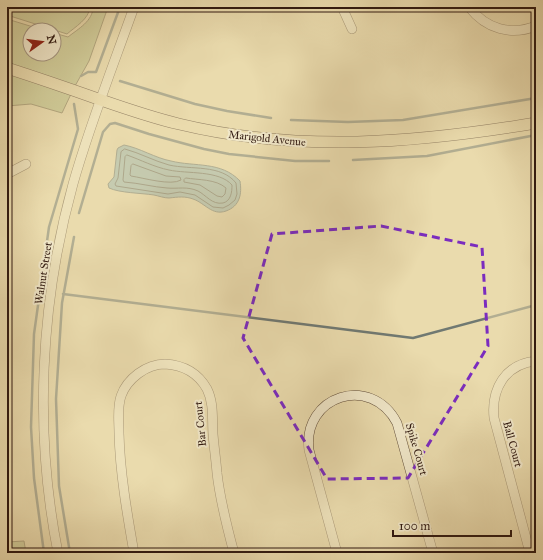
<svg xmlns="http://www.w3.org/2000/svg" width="543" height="560" font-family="'IM FELL Great Primer',serif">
  <rect width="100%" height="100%" fill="#eadbad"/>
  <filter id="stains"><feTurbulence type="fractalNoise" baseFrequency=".005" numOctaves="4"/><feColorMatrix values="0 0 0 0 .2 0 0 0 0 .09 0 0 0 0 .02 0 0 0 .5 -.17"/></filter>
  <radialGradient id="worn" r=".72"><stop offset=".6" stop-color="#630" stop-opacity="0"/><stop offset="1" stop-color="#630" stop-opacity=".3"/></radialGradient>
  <path fill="#b9c088" stroke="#746c4c" d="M7,7H90C89,19 75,27 67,34L7,15Z
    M93,7H108L89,61L75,86L7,63V19L43,30H30V54H54V33L68,37C78,29 93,21 93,7Z
    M7,72L71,94L62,113L31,104L7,106Z
    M24,541L26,553H7V542Z"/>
  <path fill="#9bb9b4" stroke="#707972" d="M124,145C140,148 155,158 171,161C195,167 221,161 240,181C242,194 240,206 226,211C212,216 205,203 193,199C185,196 178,197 169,198C164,198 159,196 154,195C141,193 120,193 109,188L108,184L114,177L117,150L118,148Z"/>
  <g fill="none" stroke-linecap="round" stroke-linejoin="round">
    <path stroke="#666962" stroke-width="1" d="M125,149C140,153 154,161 169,165C191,170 221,164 236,183L237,194L235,200L229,205L223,208L213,207L195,195L180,192L168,194L116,186L115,184L118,178L121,152Z
      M127,155C141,160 154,167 169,170C187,174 219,170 232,185C232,192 231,201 223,203C212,205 206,195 198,191C187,186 178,189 167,188C153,187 139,183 124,182L123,180L125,157Z
      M133,164L166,176L180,177L181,180C171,186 144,178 131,176L130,175L131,166Z
      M186,178C198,180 216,179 226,188L225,194L222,197L217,196L200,185L184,182V180Z"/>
    <path stroke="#707972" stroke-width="2.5" d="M81,76L88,72H96L120,7
      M120,81L195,104L227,111L271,118
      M291,120L348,122L403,120L536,98
      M353,160L427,156L536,135
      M79,213L103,132L110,124L115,123L149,134L204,149L229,154L295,161H329
      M63,294L413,338L536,305
      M44,553L34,478L31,427L34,334L49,227L78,129L74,104
      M70,553L59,486L56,399L62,303L74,237"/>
    <defs>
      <path id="minor" d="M342,7L352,29
        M469,7C486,29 511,36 536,26
        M7,174L26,164
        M58,553C34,432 40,303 73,184C90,124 113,66 134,7
        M134,553C127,513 120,473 119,433C119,421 117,408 121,396C127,379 146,364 165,364C183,365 198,373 207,389C214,403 212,419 213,434C214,447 216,460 217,473C220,500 227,527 234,553
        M337,553L309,450C302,396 371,373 397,423L433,553
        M530,553L494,418C491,389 505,364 536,361"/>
      <path id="major" d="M7,68C38,78 70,89 101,100C127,109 153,118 179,124C299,153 416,143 536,123"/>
    </defs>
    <use href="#minor" stroke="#5e4a37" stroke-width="10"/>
    <use href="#major" stroke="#301910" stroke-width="12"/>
    <use href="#minor" stroke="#f1e8ca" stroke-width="9"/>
    <use href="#major" stroke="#eadbad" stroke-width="11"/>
  </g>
  <path d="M0 0H543V560H0ZM381,226L482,247L488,346L408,478L327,479L243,338L272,234Z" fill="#eadbad" fill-opacity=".55" fill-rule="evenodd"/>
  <path fill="none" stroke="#7b2cbf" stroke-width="3" stroke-dasharray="8 5" stroke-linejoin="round" d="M381,226L482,247L488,346L408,478L327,479L243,338L272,234Z"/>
  <g text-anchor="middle" stroke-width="4" stroke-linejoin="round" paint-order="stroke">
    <g font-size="11" fill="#301910" stroke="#f1e8ca">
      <text transform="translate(267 138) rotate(6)" y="4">Marigold Avenue</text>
      <text transform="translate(43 273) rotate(-81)" y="4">Walnut Street</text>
      <text transform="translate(200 424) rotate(-96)" y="4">Bar Court</text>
      <text transform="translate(513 444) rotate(75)" y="4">Ball Court</text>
      <text transform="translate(417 449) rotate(74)" y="4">Spike Court</text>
    </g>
  </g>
  <rect width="543" height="560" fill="none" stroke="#eadbad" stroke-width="24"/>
  <rect x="8" y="8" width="527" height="544" fill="none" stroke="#301910" stroke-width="2"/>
  <rect x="12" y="12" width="519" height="536" fill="none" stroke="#301910"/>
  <g transform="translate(42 42) rotate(76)"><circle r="19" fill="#f1e8ca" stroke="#a49580"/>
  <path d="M0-3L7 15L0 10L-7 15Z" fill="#8f2418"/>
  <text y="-6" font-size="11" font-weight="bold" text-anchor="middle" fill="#301910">N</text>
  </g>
  <path d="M393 530v6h118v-6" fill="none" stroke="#301910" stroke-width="2"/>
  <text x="399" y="530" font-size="12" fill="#301910" stroke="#f1e8ca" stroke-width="3" paint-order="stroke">100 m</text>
  <rect width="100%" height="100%" filter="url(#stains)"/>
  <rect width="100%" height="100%" fill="url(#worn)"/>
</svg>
